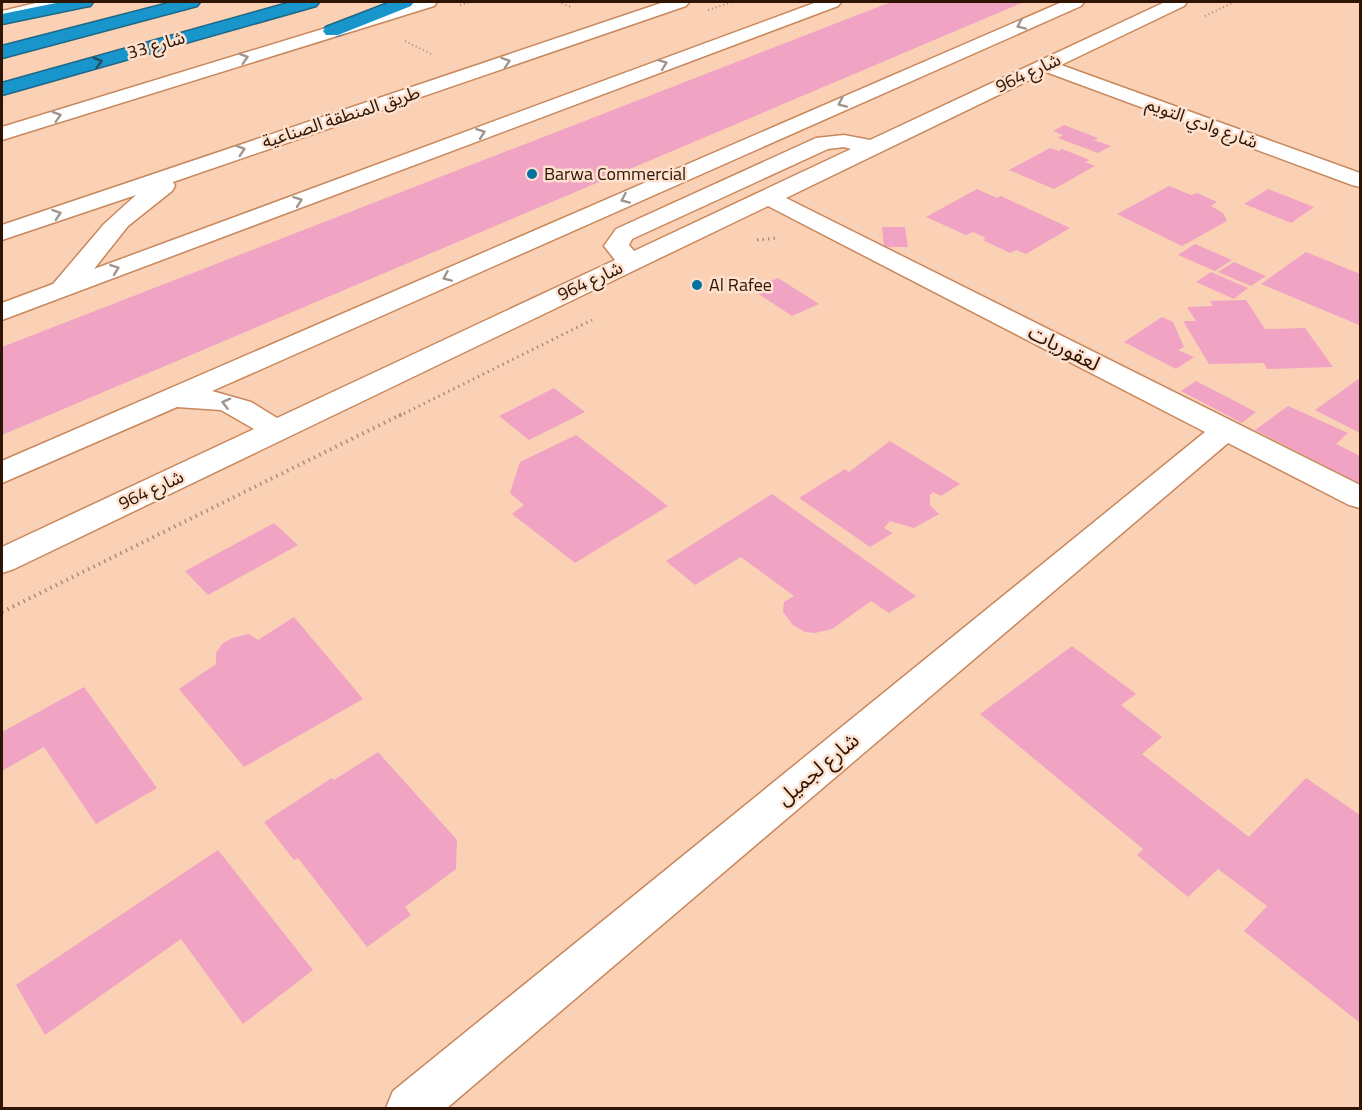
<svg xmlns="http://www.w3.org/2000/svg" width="1362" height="1110" font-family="'Titillium Web','Noto Sans Arabic',sans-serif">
  <rect width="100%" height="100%" fill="#fbd1b6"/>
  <path fill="#f0a3c3" d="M891,2H1024L2,435V347Z
    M1064,125L1098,138L1094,140L1111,146L1098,153L1058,138L1063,135L1053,131Z
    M1050,148L1059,151L1062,149L1090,160L1085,162L1095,166L1054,189L1009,170Z
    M1169,186L1191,195L1197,193L1217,202L1211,206L1223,213L1227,221L1182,246L1117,214Z
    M977,189L997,198L1001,196L1070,228L1026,254L1016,250L1010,253L983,240L986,238L973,232L966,235L926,217Z
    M1268,189L1314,207L1291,223L1244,204Z
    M882,227H905L908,247H884Z
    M1195,244L1232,260L1215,271L1178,255Z
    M1306,252L1360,274L1359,325L1261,284Z
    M1234,262L1266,276L1251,286L1218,272Z
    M1211,272L1248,288L1234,299L1196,282Z
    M778,278L819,304L792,316L751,289Z
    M1246,300L1265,329L1305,328L1333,367L1267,369L1264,363L1209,364L1183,321H1196L1187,307L1213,306L1210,301Z
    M1162,317L1173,322L1184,347L1178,350L1194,357L1176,369L1124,342Z
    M1360,378V433L1315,410Z
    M1196,381L1256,412L1242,423L1181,391Z
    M554,388L585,412L529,440L499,416Z
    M1288,406L1348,433L1336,444L1360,456V484L1255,430Z
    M576,435L668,506L575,563L512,514L524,505L510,493L520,462Z
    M890,441L960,484L941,496L933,492L930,495V505L939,514L914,528L890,521L884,528L893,533L870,547L799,498L845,469L849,472Z
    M772,494L916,596L889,613L871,601L832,629L815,633L805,632L793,625L783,612L784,602L794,596L741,557L695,585L666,561Z
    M274,523L298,545L208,595L185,571Z
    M294,617L363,699L244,767L179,689L216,664V653L222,644L232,638L249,634L258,640Z
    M1072,646L1136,694L1121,705L1162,737L1142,754L1249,837L1306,778L1360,815V1023L1244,931L1267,906L1218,869L1188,897L1137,855L1143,849L980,714Z
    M84,687L157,788L96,824L44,747L2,771V732Z
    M378,752L457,840L456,869L405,907L411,915L367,947L298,858L294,860L264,822L332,778L334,780Z
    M218,850L313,970L243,1024L181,939L45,1035L16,985Z"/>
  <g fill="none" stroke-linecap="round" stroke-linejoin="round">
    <defs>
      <path id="minor" d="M40,2H69L66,6L2,21V11Z
        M411,2H437L434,6L2,140V127Z
        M664,2H689L686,6L173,182L175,186L172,191L128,226L94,269L817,2H841L838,6L2,320V303L53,284L104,224L136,195L2,240V225Z
        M1062,2H1084L1081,6L212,391L251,402L277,418L615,260L604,246L616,229L816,138L844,135L870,140L1165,2H1187L1184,6L1061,65L1360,173V187L1352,185L1046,72L786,198L1360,485V508L1349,505L1228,443L447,1108H386L393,1091L1205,432L768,206L14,569L2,573V547L254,429L221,410L177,407L2,483V461ZM844,147L851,149L634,251L629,245L632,239L828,149Z"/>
      <path id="highway" d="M61,2H93L90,6L84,7L2,24V14Z
        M173,2H200L197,6L2,58V46Z
        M292,2H319L316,6L2,95V83Z
        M391,2H414L411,6L338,35H326L323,31L326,27Z"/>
    </defs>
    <use href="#minor" stroke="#c9875c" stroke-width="3"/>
    <use href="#highway" stroke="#1f6885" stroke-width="3"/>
    <path stroke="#ad8a73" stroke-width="2" stroke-dasharray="1 3" stroke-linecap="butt" d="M558,2L571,7
      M460,5L472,2
      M708,10L733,2
      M1205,16L1234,2
      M405,41L433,55"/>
    <path stroke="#ad8a73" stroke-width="3" stroke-dasharray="1.5 4" stroke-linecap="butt" d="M757,240L777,238
      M399,416L592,320"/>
    <path stroke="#ad8a73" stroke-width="4" stroke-dasharray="1.5 4.5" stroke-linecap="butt" d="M2,612L402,414"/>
    <use href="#minor" fill="#fff" fill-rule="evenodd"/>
    <use href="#highway" fill="#1896cb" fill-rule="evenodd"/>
  </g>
  <defs><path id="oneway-chevron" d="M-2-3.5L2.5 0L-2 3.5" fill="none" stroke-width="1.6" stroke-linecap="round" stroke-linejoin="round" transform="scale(1.5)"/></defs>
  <g stroke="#a0958e">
    <use href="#oneway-chevron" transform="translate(1021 25) rotate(156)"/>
    <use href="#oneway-chevron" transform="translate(244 58) rotate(-17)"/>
    <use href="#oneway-chevron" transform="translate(506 62) rotate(-18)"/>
    <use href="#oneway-chevron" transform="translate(663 64) rotate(-20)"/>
    <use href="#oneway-chevron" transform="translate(842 103) rotate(156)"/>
    <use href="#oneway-chevron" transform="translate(57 116) rotate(-17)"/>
    <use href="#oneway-chevron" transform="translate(481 133) rotate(-20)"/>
    <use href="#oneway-chevron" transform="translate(241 150) rotate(-18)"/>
    <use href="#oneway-chevron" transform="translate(625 199) rotate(156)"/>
    <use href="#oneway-chevron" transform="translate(298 201) rotate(-20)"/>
    <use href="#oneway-chevron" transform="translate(57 214) rotate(-19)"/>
    <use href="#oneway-chevron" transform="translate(115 269) rotate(-20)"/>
    <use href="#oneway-chevron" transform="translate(447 277) rotate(156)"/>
    <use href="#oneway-chevron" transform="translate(226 403) rotate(-166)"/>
  </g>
  <use stroke="#244e5d" href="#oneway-chevron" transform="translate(98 62) rotate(-16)"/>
  <g fill="#02739e" stroke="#fee1cf" stroke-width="2">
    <circle cx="532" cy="174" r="6"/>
    <circle cx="697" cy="285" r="6"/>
  </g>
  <g text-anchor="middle" stroke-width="5" stroke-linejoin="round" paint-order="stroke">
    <g font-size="18" fill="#2d1403" stroke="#fee1cf">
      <text transform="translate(156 45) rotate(-16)" y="6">شارع 33</text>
      <text transform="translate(1028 73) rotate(-25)" y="6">شارع 964</text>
      <text transform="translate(341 117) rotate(-18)" y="6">طريق المنطقة الصناعية</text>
      <text transform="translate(1202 123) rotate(20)" y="6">شارع وادي التويم</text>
      <text transform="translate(590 281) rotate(-25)" y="6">شارع 964</text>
      <text transform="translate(151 490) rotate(-25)" y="6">شارع 964</text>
    </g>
    <g font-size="18" fill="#2d1403" stroke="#fee1cf" text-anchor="start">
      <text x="544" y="180">Barwa Commercial</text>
      <text x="709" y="291">Al Rafee</text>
    </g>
    <g font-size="21" fill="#2d1403" stroke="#fee1cf">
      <text transform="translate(1064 348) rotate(27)" y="7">لعقوريات</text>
      <text transform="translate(818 769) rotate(-40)" y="7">شارع لجميل</text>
    </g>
  </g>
  <rect width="1362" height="1110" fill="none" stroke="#2d1403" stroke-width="6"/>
</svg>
